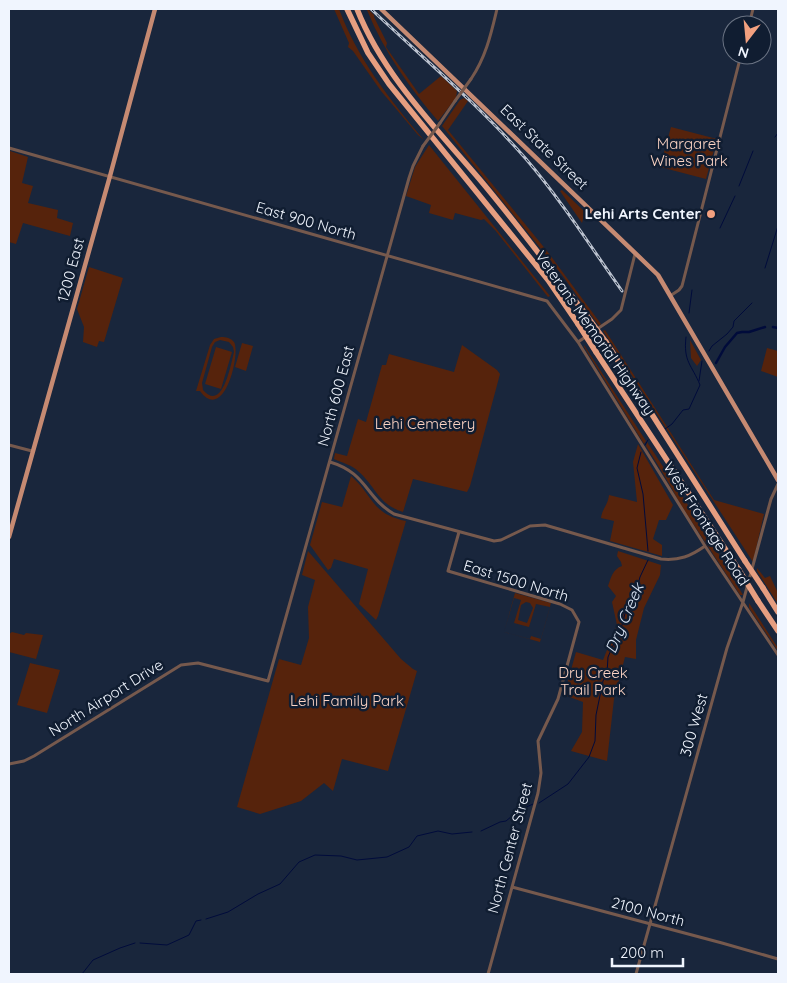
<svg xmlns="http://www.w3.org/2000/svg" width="787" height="983" font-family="Quicksand,sans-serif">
  <rect width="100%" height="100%" fill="#19263c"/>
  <path fill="#56230c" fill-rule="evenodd" d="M334,9H339C357,58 390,100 424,140L418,135L381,91L353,51L348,47L349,43Z
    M367,10H369L374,15V17L387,43L386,47L419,94L441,76L457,91L456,98L438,121C409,87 384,52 367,10Z
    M464,98L468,101L448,130L547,251L601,324L599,326L562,275L442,126L460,100Z
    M671,127L717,139L706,179L660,167Z
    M429,145L550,296L548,297L495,230L484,219L481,220L455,213L453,220L429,213L431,205L406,196L415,167Z
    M10,151L28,157L22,183L33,186L28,203L58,210L57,218L73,223L70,236L23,223L16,244L9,242Z
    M562,190L585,212L582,223L560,191Z
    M89,267L123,278L104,342L99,341L97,347L83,342L84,327L77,309Z
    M605,330L714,500L764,514L753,562L603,331Z
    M221,337C226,337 231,338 234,342C241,353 224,424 200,391H196L210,345L214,339ZM220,340L229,342L233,347L234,352C231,363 223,413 203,390L202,383L212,347L215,342Z
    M690,340L701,360L697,366L691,358Z
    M242,343L253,346L246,371L235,367Z
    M462,345L497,370L500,374L470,486L467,492L413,479L403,512C378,504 376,487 359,472C352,465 343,463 334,459L335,453L347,456L358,419L366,422L382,365H386L389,354L454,372Z
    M584,345L646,441L644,444L584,347Z
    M216,347L232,352L221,389L205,384Z
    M767,348L778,351V377L761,371Z
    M647,442L710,539L743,595H740L680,504C670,484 658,465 646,446Z
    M638,444L673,505L666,520H659L653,539L662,545V556L610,541L614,521L601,518C602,509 608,505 609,495L637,502L633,462Z
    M351,476C373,495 371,514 406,521L378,616L376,620L359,604L368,569L334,559L331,568L328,570L310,545L322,502L342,507Z
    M308,551L401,659L413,669L417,671L388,771L342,759L333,791L324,783L301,801L260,814L237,807L279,659L301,665L309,638L308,607L315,580L302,575Z
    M618,551L661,565L660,575L644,608L636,640V659L625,657L614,699L607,761L571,751L582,732L583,702L564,695L576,652L603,660L617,625L612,602L616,596L608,586C611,577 613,569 622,566L621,562L617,556Z
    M757,568L765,578L770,576L778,593V604L757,571Z
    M515,593L551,603L540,642L504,632ZM514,598L521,600L514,623L529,627L536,604L550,607L541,639L531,636L530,639L504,632ZM526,602L530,603L533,608L527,623L518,620L521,605Z
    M749,603L778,648V651L749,608Z
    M12,632L24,635L26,633L43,635L36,659L9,652V634Z
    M30,663L60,670L47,713L17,705Z"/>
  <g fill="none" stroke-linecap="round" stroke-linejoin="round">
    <path stroke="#000b3b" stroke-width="1" d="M775,137L778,133
      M739,186L753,151
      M720,228L735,196
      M765,268L778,226
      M689,313L692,290
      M709,351L712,346L727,334L733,327L734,321L752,303
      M699,381L702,361
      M665,429L672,424L683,410L689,409L700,385C692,365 683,362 686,337
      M645,445L648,440
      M641,452L637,468L643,494L648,551
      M539,803L568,784L589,757L595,741L596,715L603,681L607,673L608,657L622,625L628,602L635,595L640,577L648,560
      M481,831L500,822L506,821L518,811L533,804
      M206,919L228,912L258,894L280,884L299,862L315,855L341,856L357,860L387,857L409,847L417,836L438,831L452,834L472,832
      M140,943L167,945L189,935L196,921L201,920
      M82,974L93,960L120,948L135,943"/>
    <path stroke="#000b3b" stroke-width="2.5" d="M773,327L778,328
      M716,363L725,347L737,333L742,332H749L765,327"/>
    <path stroke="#76594d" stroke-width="3" d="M749,25L753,9
      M471,79C486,57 491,34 497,9
      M440,123L455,101
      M9,148L547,301L578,342L705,546L778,655
      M670,296L679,290L682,286L741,55
      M578,342L612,319L621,310L635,254
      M9,445L32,451
      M330,462C367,473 365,497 394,514L494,541L501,540L530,526L545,525L661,559C679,561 691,556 705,546
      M459,532L448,571L560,604L572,610L579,622L558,699L538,741L541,773L538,793L488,974
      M9,764L24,761L34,756L181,665L198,663L268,681L409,178L413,166L423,146
      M512,887L722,943L778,959
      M636,974L727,648L743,602L771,499L778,484"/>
    <path stroke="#c68a72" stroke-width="4.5" d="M381,9L658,275L778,480
      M9,537L110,176L155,9"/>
    <path stroke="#e69e80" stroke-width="5.5" d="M347,9L368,53L389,84L548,280L578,324
      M357,9C383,75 436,128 481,181C518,225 552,271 587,316
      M606,342L745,561
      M596,352L739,570
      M763,588L778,612
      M758,601L778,631"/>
    <defs>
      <path id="rail" d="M371,9C423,58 479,105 526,159C561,200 591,247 622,291"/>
    </defs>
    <use href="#rail" stroke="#bbc2cf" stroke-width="3"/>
    <use href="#rail" stroke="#101d31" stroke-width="1" stroke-dasharray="4" stroke-linecap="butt"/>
    <path stroke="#76594d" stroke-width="3" d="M455,101L471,79
      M423,146L440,123"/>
    <path stroke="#e69e80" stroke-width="5.5" d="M587,316L606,342
      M578,324L596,352
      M745,561L763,588
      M739,570L758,601"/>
  </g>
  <circle fill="#f2a07f" stroke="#101d31" stroke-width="2" cx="711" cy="214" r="5"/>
  <g text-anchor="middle" stroke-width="5" stroke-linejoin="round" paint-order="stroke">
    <g font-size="15" fill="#fcd4c4" stroke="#101d31">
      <text x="689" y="149">Margaret<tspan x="689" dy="17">Wines Park</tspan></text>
      <text x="425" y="429">Lehi Cemetery</text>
      <text x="593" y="678">Dry Creek<tspan x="593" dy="17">Trail Park</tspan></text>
      <text x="347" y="706">Lehi Family Park</text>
    </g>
    <g font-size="15" fill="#f0f5fe" stroke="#101d31">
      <text transform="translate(544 147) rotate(44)" y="5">East State Street</text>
      <text transform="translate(306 221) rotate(16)" y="5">East 900 North</text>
      <text transform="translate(71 270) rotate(-75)" y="5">1200 East</text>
      <text transform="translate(595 333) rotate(55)" y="5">Veterans Memorial Highway</text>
      <text transform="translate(336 396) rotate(-75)" y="5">North 600 East</text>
      <text transform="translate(706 524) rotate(57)" y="5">West Frontage Road</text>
      <text transform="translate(516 581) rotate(17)" y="5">East 1500 North</text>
      <text transform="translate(106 698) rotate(-32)" y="5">North Airport Drive</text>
      <text transform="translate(694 725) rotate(-74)" y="5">300 West</text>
      <text transform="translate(510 848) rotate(-75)" y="5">North Center Street</text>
      <text transform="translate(648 912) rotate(15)" y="5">2100 North</text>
    </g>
    <g font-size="15" font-weight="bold" fill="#f0f5fe" stroke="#101d31" text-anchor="end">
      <text x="701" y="219">Lehi Arts Center</text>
    </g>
    <g font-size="16" font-style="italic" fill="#d7e2f2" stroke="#101d31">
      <text transform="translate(624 618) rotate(-67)" y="6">Dry Creek</text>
    </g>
  </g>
  <rect width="787" height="983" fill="none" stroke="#f0f5fe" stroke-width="20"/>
  <g transform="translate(747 40) rotate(196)"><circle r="24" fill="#101d31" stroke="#6a7383"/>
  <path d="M0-4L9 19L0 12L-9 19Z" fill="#f2a07f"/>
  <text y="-8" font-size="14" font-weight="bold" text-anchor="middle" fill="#f0f5fe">N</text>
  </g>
  <path d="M612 958v8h71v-8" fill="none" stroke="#f0f5fe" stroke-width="2.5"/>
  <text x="620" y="958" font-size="15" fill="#f0f5fe" stroke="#101d31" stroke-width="4" paint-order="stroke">200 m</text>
</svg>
